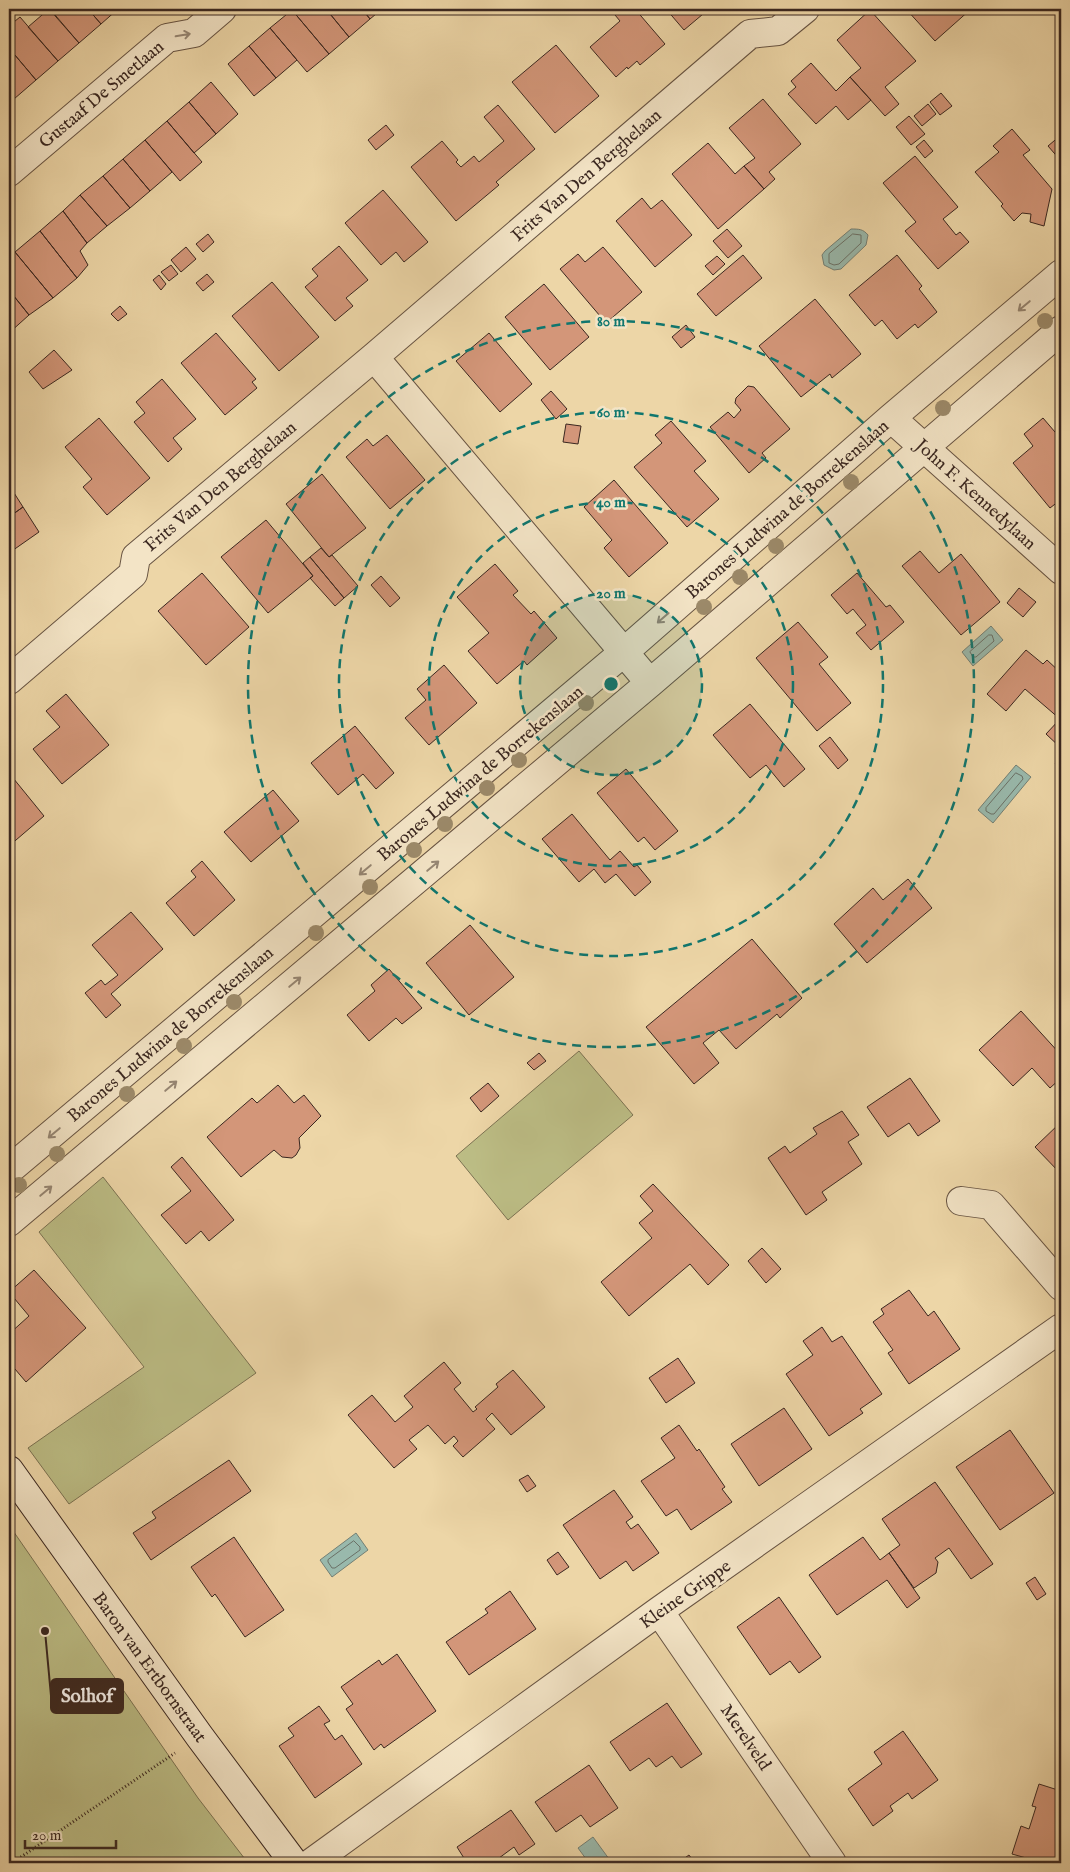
<svg xmlns="http://www.w3.org/2000/svg" width="1070" height="1872" font-family="'IM FELL English',serif">
  <rect width="100%" height="100%" fill="#edd6a7"/>
  <filter id="stains"><feTurbulence type="fractalNoise" baseFrequency=".004" numOctaves="4"/><feColorMatrix values="0 0 0 0 .2 0 0 0 0 .09 0 0 0 0 .02 0 0 0 .5 -.17"/></filter>
  <radialGradient id="worn" r=".72"><stop offset=".6" stop-color="#630" stop-opacity="0"/><stop offset="1" stop-color="#630" stop-opacity=".3"/></radialGradient>
  <path fill="#bcbd85" stroke="#7b7252" d="M579,1051L633,1115L508,1220L456,1156Z
    M103,1177L256,1373L69,1504L28,1448L144,1367L39,1232Z
    M9,1525L198,1798L248,1863H9Z"/>
  <path fill="#99b9ac" stroke="#737f74" d="M851,229C859,229 863,229 868,235L866,245L841,269L834,270L824,265L822,255L825,251Z
    M991,626L1003,640L973,666L962,652Z
    M1016,765L1031,777L993,823L978,810Z
    M356,1533L368,1550L332,1577L320,1560Z
    M593,1837L612,1863H589L578,1848Z"/>
  <g fill="none" stroke-linecap="round" stroke-linejoin="round">
    <path stroke="#6a7066" stroke-width="1" d="M853,234L861,235V243L839,264L834,265L829,263V254Z
      M989,635H992L994,641L976,657H973L970,652Z
      M1016,773L1022,776L1023,779L994,814H991L986,811V808Z
      M354,1541L360,1547V1550L335,1568H332L328,1562V1560Z"/>
  </g>
  <path fill="#d39679" stroke="#3a2720" d="M49,9L79,43L58,61L28,27Z
    M50,9H88L101,24L79,43Z
    M88,9H118L101,24Z
    M294,9H326L349,37L329,54L292,10Z
    M326,9H362L370,19L349,37Z
    M362,9H382L370,19Z
    M610,9H635L665,44L640,65L637,61L628,69L627,67L616,77L590,47L620,21Z
    M666,9H709L684,30Z
    M906,9H971L935,41Z
    M292,10L329,54L307,72L270,28Z
    M870,10L916,61L885,87L899,104L885,116L850,77L861,68L837,40Z
    M20,17L58,61L36,80L9,48V26Z
    M270,28L297,60L276,78L249,46Z
    M556,45L599,96L555,133L512,82Z
    M249,46L276,78L254,96L228,64Z
    M9,48L36,80L14,99L9,93Z
    M811,63L836,91L850,77L871,100L848,120L836,106L816,124L788,94L796,87L791,81Z
    M211,82L238,114L216,134L189,102Z
    M9,93L14,99L9,103Z
    M941,93L952,106L940,115L930,102Z
    M763,99L801,144L769,172L775,179L764,189L744,166L755,158L729,128Z
    M189,102L216,134L194,153L167,121Z
    M928,104L936,114L922,126L914,116Z
    M498,105L535,149L496,182L499,185L456,221L411,167L442,141L458,160L456,162L461,167L474,156L479,162L504,141L484,117Z
    M909,116L925,134L911,145L896,127Z
    M167,121L202,162L180,181L145,140Z
    M386,125L394,135L376,150L368,140Z
    M1012,129L1030,150L1023,155L1052,189L1044,226L1030,222L1031,214L1022,213L1014,221L1001,206L1003,204L975,172L999,152L993,146Z
    M1061,135V161L1048,146Z
    M145,140L172,172L150,191L123,159Z
    M924,140L933,151L925,158L916,147Z
    M708,143L735,174L744,166L764,189L718,229L672,174Z
    M915,156L958,207L943,219L956,235L960,232L969,242L938,269L905,231L916,222L883,183Z
    M123,159L150,191L130,208L103,176Z
    M103,176L130,208L107,226L80,195Z
    M383,190L428,242L404,262L396,252L381,265L345,223Z
    M80,195L107,226L87,243L63,211Z
    M642,198L651,209L662,200L692,235L655,267L616,221Z
    M63,211L87,243L80,251L88,265L77,278L40,231Z
    M727,229L742,246L728,258L713,241Z
    M40,231L77,278L53,298L15,252Z
    M208,234L214,242L203,252L196,244Z
    M339,246L368,280L346,298L353,306L335,321L305,287L318,276L312,269Z
    M186,247L196,259L181,272L171,260Z
    M603,247L642,292L606,323L560,269L578,254L585,262Z
    M15,252L53,298L29,315L9,290V258Z
    M743,255L762,278L716,316L697,294Z
    M897,255L922,286L919,289L937,312L918,328L915,324L897,339L882,320L875,326L849,295Z
    M717,256L725,264L713,275L705,266Z
    M171,265L178,274L169,281L161,272Z
    M207,274L214,282L203,291L196,283Z
    M159,275L166,284L161,290L153,280Z
    M272,282L319,337L279,371L232,316Z
    M544,284L589,337L550,370L505,317Z
    M9,290L29,315L9,333Z
    M815,299L861,354L832,378L830,374L801,397L759,346Z
    M120,306L127,314L118,321L111,314Z
    M686,325L695,337L681,348L672,337Z
    M216,333L256,379L252,382L257,388L225,415L181,363Z
    M489,333L532,384L500,412L456,361Z
    M54,350L72,370L43,389L29,372Z
    M162,379L196,419L173,438L182,449L168,462L134,422L145,413L136,402Z
    M748,386L754,387L790,429L762,453L766,458L749,473L710,427L728,412L734,418L741,410L735,403L736,398Z
    M551,391L567,409L556,419L541,400Z
    M99,418L150,478L107,515L83,487L92,479L65,447Z
    M1043,418L1061,439V504L1059,501L1050,508L1013,463L1033,446L1024,434Z
    M671,421L706,461L694,471L719,499L687,527L634,467L662,443L655,435Z
    M566,424L581,426L578,444L563,442Z
    M387,435L425,480L390,509L346,457L367,439L373,446Z
    M322,474L366,528L329,557L286,504Z
    M614,480L668,543L629,577L604,548L612,540L584,507Z
    M9,485L23,507L9,517Z
    M23,507L39,532L9,553V517Z
    M266,520L313,576L268,613L221,557Z
    M321,548L329,557L332,555L358,586L344,598L310,557Z
    M920,551L939,573L961,554L1000,602L961,635L902,566Z
    M310,557L344,598L335,606L310,578L313,576L303,563Z
    M495,564L518,591L513,595L531,614L534,611L557,638L527,665L524,661L497,684L468,651L489,633L457,597Z
    M202,573L249,627L206,665L158,611Z
    M857,573L886,607L890,605L904,622L871,650L856,633L866,625L853,609L847,614L831,595Z
    M381,576L400,598L390,607L371,585Z
    M1019,588L1036,602L1023,617L1007,603Z
    M798,622L828,657L819,664L851,703L817,731L756,658Z
    M1026,650L1043,664L1047,660L1061,673V748L1046,734L1060,719L1025,689L1006,711L987,694Z
    M444,665L477,703L429,745L405,718L426,700L417,689Z
    M66,694L109,745L62,784L33,749L60,727L46,711Z
    M750,704L805,769L784,787L766,765L750,778L713,735Z
    M355,726L394,773L376,789L363,774L338,795L311,763Z
    M830,737L848,760L838,769L819,746Z
    M1061,757V769L1055,764Z
    M626,769L678,831L655,850L644,837L638,842L597,793Z
    M9,773L44,816L9,846Z
    M273,790L299,821L251,862L224,832Z
    M572,814L610,860L620,851L634,867L637,865L651,882L635,896L616,874L605,883L594,869L579,882L542,839Z
    M202,861L235,900L194,936L166,903L196,877L191,871Z
    M908,879L932,908L867,963L834,924L873,888L883,900Z
    M131,912L163,949L111,994L121,1005L106,1018L85,993L101,980L105,985L118,975L92,945Z
    M470,925L514,977L469,1015L426,963Z
    M752,939L802,998L780,1018L777,1014L736,1049L719,1030L703,1043L719,1063L694,1084L646,1027Z
    M389,969L422,1008L402,1024L396,1018L369,1041L347,1015L375,991L371,985Z
    M1021,1011L1061,1055V1078L1050,1088L1032,1068L1013,1086L979,1050Z
    M539,1053L546,1061L534,1070L527,1063Z
    M910,1078L940,1121L918,1136L909,1123L888,1137L867,1107Z
    M488,1083L499,1096L481,1112L470,1098Z
    M278,1085L294,1103L304,1095L321,1116L299,1138L300,1148L296,1155L292,1158L282,1157L274,1150L241,1177L207,1137L252,1098L257,1103Z
    M842,1111L859,1135L848,1142L862,1164L822,1192L827,1200L806,1215L768,1158L785,1146L790,1153L817,1134L813,1128Z
    M1061,1122V1174L1035,1147Z
    M182,1157L234,1220L209,1241L201,1231L186,1244L161,1215L191,1191L171,1167Z
    M653,1184L729,1265L708,1285L690,1264L629,1316L601,1282L652,1238L639,1223L653,1211L640,1196Z
    M762,1248L781,1269L766,1283L748,1261Z
    M34,1270L86,1328L26,1382L9,1362V1334L29,1316L9,1292Z
    M909,1290L928,1316L934,1311L960,1349L909,1384L888,1353L893,1350L873,1322L884,1314L881,1309Z
    M822,1327L832,1342L842,1336L882,1394L860,1409L863,1413L829,1436L786,1374L813,1355L803,1341Z
    M678,1358L695,1383L666,1403L649,1378Z
    M444,1362L461,1383L454,1389L473,1412L477,1409L475,1407L498,1387L496,1384L513,1370L545,1407L511,1435L492,1413L486,1419L495,1429L463,1457L453,1446L458,1441L454,1436L445,1444L428,1425L409,1440L417,1449L394,1468L348,1415L372,1395L395,1422L413,1407L404,1396Z
    M784,1408L812,1449L759,1486L731,1444Z
    M679,1425L697,1451L699,1449L725,1487L722,1489L732,1502L691,1530L677,1509L666,1516L641,1481L675,1458L661,1438Z
    M1010,1430L1054,1493L1000,1530L956,1467Z
    M229,1460L251,1491L151,1560L133,1533L156,1518L152,1512Z
    M528,1475L536,1486L527,1492L519,1480Z
    M935,1482L993,1564L971,1579L949,1548L935,1558L938,1562L936,1573L914,1588L889,1553L900,1545L882,1519Z
    M614,1490L633,1517L626,1522L631,1529L638,1524L659,1553L633,1571L626,1561L600,1579L563,1525Z
    M234,1537L284,1610L245,1637L215,1594L212,1597L191,1567Z
    M863,1537L880,1560L889,1553L920,1598L907,1608L887,1580L837,1615L809,1575Z
    M558,1552L569,1567L557,1575L547,1560Z
    M1035,1577L1046,1594L1037,1600L1026,1583Z
    M510,1591L536,1629L469,1675L446,1642L488,1613L485,1609Z
    M779,1597L821,1657L799,1673L790,1661L770,1675L737,1627Z
    M397,1654L436,1711L384,1748L381,1744L374,1750L346,1709L353,1704L341,1687L379,1660L382,1665Z
    M667,1703L702,1754L681,1768L672,1756L656,1767L649,1758L630,1771L610,1742Z
    M319,1706L330,1721L324,1724L335,1740L342,1735L362,1764L315,1798L279,1746L294,1736L288,1728Z
    M903,1731L938,1780L912,1799L908,1793L890,1806L893,1811L873,1826L848,1789L882,1764L874,1752Z
    M589,1765L618,1808L590,1827L581,1815L556,1832L535,1802Z
    M1039,1784L1061,1791V1863H1044L1012,1854L1021,1826L1029,1829L1036,1807L1032,1806Z
    M511,1810L535,1844L519,1855L514,1847L495,1861L497,1863H467L457,1847Z
    M689,1855L695,1863H679V1862Z"/>
  <g fill="none" stroke-linecap="round" stroke-linejoin="round">
    <defs>
      <path id="street" d="M9,172L167,38L194,33L222,9
        M374,357L650,683
        M891,418L1061,570
        M9,680L133,574L136,557L374,357L750,34L778,31L805,9
        M9,1170L624,652L891,418L1061,274
        M961,1201L991,1205L1061,1286
        M9,1222L650,683L1061,330
        M659,1611L832,1863
        M311,1863L659,1611L1061,1328"/>
      <path id="secondary" d="M9,1470L200,1737L294,1863"/>
    </defs>
    <use href="#street" stroke="#675342" stroke-width="30"/>
    <use href="#secondary" stroke="#3a2720" stroke-width="30"/>
    <path stroke="#3a2720" stroke-width="3" stroke-dasharray="1 2.5" stroke-linecap="butt" d="M12,1863L175,1753"/>
    <use href="#street" stroke="#f3e4c6" stroke-width="28"/>
    <use href="#secondary" stroke="#f3e4c6" stroke-width="28"/>
  </g>
  <g fill="#9c8a6a">
    <circle cx="1045" cy="321" r="8"/>
    <circle cx="943" cy="408" r="8"/>
    <circle cx="851" cy="482" r="8"/>
    <circle cx="776" cy="546" r="8"/>
    <circle cx="740" cy="577" r="8"/>
    <circle cx="704" cy="607" r="8"/>
    <circle cx="586" cy="703" r="8"/>
    <circle cx="519" cy="760" r="8"/>
    <circle cx="487" cy="788" r="8"/>
    <circle cx="445" cy="824" r="8"/>
    <circle cx="414" cy="850" r="8"/>
    <circle cx="370" cy="887" r="8"/>
    <circle cx="316" cy="933" r="8"/>
    <circle cx="234" cy="1002" r="8"/>
    <circle cx="184" cy="1046" r="8"/>
    <circle cx="127" cy="1094" r="8"/>
    <circle cx="57" cy="1154" r="8"/>
    <circle cx="19" cy="1185" r="8"/>
  </g>
  <defs><path id="oneway-shaft" d="M-6 0H5M1.5-3L5.5 0L1.5 3" fill="none" stroke-width="1.6" stroke-linecap="round" stroke-linejoin="round" transform="scale(1.25)"/></defs>
  <g stroke="#968673">
    <use href="#oneway-shaft" transform="translate(183 35) rotate(-10)"/>
    <use href="#oneway-shaft" transform="translate(1024 306) rotate(140)"/>
    <use href="#oneway-shaft" transform="translate(663 618) rotate(139)"/>
    <use href="#oneway-shaft" transform="translate(433 866) rotate(-40)"/>
    <use href="#oneway-shaft" transform="translate(365 870) rotate(140)"/>
    <use href="#oneway-shaft" transform="translate(295 982) rotate(-40)"/>
    <use href="#oneway-shaft" transform="translate(171 1086) rotate(-40)"/>
    <use href="#oneway-shaft" transform="translate(54 1133) rotate(140)"/>
    <use href="#oneway-shaft" transform="translate(46 1191) rotate(-40)"/>
  </g>
  <circle cx="611" cy="684" r="91" fill="#0f766e" fill-opacity=".12"/>
  <g fill="none" stroke="#0f766e" stroke-width="2.5" stroke-dasharray="9 6">
    <circle cx="611" cy="684" r="91"/>
    <circle cx="611" cy="684" r="182"/>
    <circle cx="611" cy="684" r="272"/>
    <circle cx="611" cy="684" r="363"/>
  </g>
  <g text-anchor="middle" stroke-width="5" stroke-linejoin="round" paint-order="stroke">
    <g font-size="18" fill="#3a2720" stroke="#f3e4c6">
      <text transform="translate(101 94) rotate(-40)" y="6">Gustaaf De Smetlaan</text>
      <text transform="translate(586 175) rotate(-41)" y="6">Frits Van Den Berghelaan</text>
      <text transform="translate(220 486) rotate(-40)" y="6">Frits Van Den Berghelaan</text>
      <text transform="translate(976 494) rotate(42)" y="6">John F. Kennedylaan</text>
      <text transform="translate(787 509) rotate(-41)" y="6">Barones Ludwina de Borrekenslaan</text>
      <text transform="translate(480 773) rotate(-40)" y="6">Barones Ludwina de Borrekenslaan</text>
      <text transform="translate(170 1034) rotate(-40)" y="6">Barones Ludwina de Borrekenslaan</text>
      <text transform="translate(685 1594) rotate(-35)" y="6">Kleine Grippe</text>
      <text transform="translate(150 1667) rotate(54)" y="6">Baron van Ertbornstraat</text>
      <text transform="translate(746 1737) rotate(56)" y="6">Merelveld</text>
    </g>
  </g>
  <circle cx="611" cy="684" r="8" fill="#0f766e" stroke="#f3e4c6" stroke-width="2.5"/>
  <g font-size="15" text-anchor="middle" font-weight="bold" fill="#0f766e" stroke="#f3e4c6" stroke-width="5" stroke-linejoin="round" paint-order="stroke">
    <text x="611" y="326">80 m</text>
    <text x="611" y="417">60 m</text>
    <text x="611" y="507">40 m</text>
    <text x="611" y="598">20 m</text>
  </g>
  <path fill="none" stroke="#3a2720" stroke-width="2" d="M45 1631L51 1696"/>
  <circle fill="#3a2720" stroke="#f3e4c6" stroke-width="2" cx="45" cy="1631" r="5"/>
  <rect fill="#3a2720" stroke="#3a2720" stroke-width="2" x="51" y="1679" width="72" height="34" rx="5"/>
  <g font-size="19" text-anchor="middle" font-weight="bold" fill="#fff">
    <text x="87" y="1702">Solhof</text>
  </g>
  <rect width="1070" height="1872" fill="none" stroke="#edd6a7" stroke-width="30"/>
  <rect x="10" y="10" width="1050" height="1852" fill="none" stroke="#3a2720" stroke-width="2.5"/>
  <rect x="15" y="15" width="1040" height="1842" fill="none" stroke="#3a2720"/>
  <path d="M25 1840v8h91v-8" fill="none" stroke="#3a2720" stroke-width="2.5"/>
  <text x="32" y="1840" font-size="15" fill="#3a2720" stroke="#f3e4c6" stroke-width="4" paint-order="stroke">20 m</text>
  <rect width="100%" height="100%" filter="url(#stains)"/>
  <rect width="100%" height="100%" fill="url(#worn)"/>
</svg>
